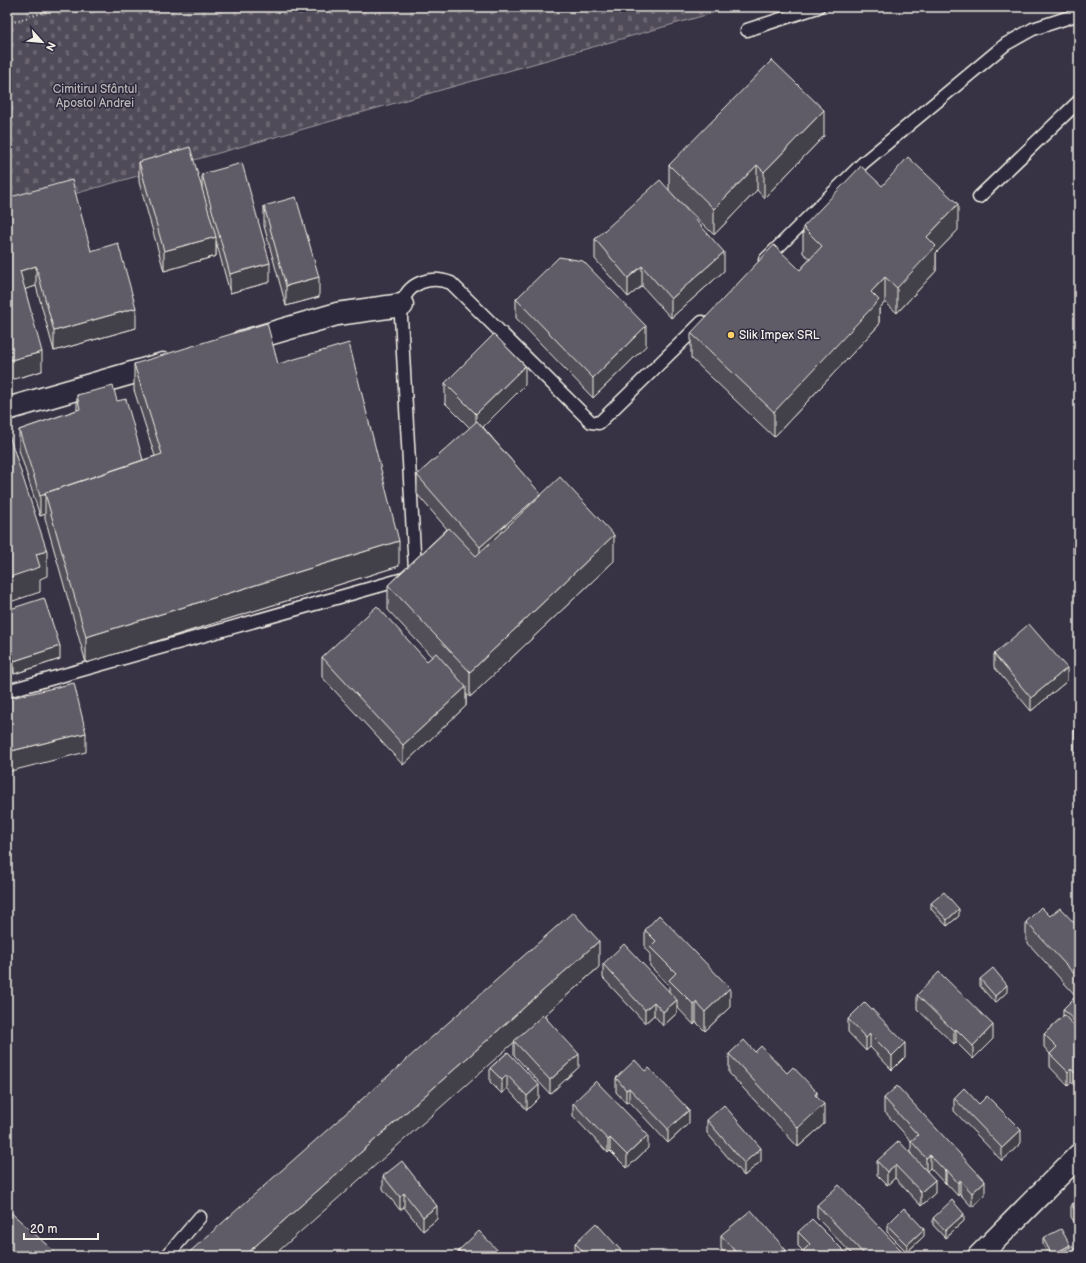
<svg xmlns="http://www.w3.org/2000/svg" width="1086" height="1263" font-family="'Balsamiq Sans',sans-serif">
  <defs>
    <pattern id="cemetery-stones" width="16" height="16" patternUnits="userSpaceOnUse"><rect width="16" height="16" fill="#504b59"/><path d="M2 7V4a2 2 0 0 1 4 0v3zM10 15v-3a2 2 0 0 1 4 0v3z" fill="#6a6571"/></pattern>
  </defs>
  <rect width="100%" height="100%" fill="#373244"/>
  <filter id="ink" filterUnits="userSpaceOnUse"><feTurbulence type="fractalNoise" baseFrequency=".025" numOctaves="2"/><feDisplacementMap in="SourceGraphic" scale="8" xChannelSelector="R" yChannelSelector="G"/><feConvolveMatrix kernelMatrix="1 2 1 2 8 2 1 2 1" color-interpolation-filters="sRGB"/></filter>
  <g filter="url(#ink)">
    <path fill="url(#cemetery-stones)" stroke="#a29ea0" d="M7,7H734L7,213Z"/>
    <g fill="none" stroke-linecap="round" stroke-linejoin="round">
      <defs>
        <path id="service" d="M747,30L818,7
          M979,197L1079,101
          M765,260L863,163L1006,44L1033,29L1079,14
          M7,691L407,578L412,574L415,570L401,317C402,313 401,308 402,304C408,282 431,275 451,283L591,422L599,423L702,322
          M167,1256L200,1217"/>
        <path id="minor" d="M241,342L337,314L402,305
          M7,409L163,364"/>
        <path id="primary" d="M979,1256L1079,1155"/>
      </defs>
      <use href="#service" stroke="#f4f1e8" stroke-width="15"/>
      <use href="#minor" stroke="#f4f1e8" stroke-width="25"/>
      <use href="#primary" stroke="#f4f1e8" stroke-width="25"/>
      <path stroke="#f4f1e8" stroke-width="2.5" stroke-dasharray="1 3" stroke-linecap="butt" d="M7,24L60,7"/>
      <use href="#service" stroke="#2f2a3d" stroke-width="12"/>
      <use href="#minor" stroke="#2f2a3d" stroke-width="22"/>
      <use href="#primary" stroke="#2f2a3d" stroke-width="22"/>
    </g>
    <path fill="#524f59" stroke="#f4f1e8" d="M824,136L764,198L757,190L714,235L672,194L724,271L671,318L642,286L628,297L595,259V239L669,190V165Z
      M139,162L202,189V174L270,282L230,293L216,241V256L164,271L139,182Z
      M882,186L958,230L936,253V271L897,313L885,302L879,309V325L774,437L691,358V333L800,270L810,259L803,253V227Z
      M7,198L91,251L136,328L54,351L36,286L25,289L42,371L7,381Z
      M264,206L319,297L286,306L264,226Z
      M516,299L646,346L593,398L516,318Z
      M134,364H278L399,566L86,663L45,518V514L40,516L19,450V430L77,410V395L117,401L143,460L155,456L134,390Z
      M445,383L525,385L483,427L541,495L614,561L470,697L466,694V706L403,765L322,677V657L427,661L432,657L388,610V585L447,529L417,494V475L470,428L445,403Z
      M1073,541L1079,546V560L1073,554Z
      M7,610L60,659L14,674L7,649Z
      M994,654L1067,681L1031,711L994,667Z
      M1079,726V756L1074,751V731Z
      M931,903L959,916L947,926L931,909Z
      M1050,916L1079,928V1090L1071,1082L1068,1086L1050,1067V1054L1044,1047V1034L1063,1016V1009L1076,996L1026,941V922Z
      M645,930L730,1007L705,1031L696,1022L694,1025L677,1007V1013L663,1026L654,1015L645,1023L603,978V964L669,992V986L650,966V954L645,949Z
      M599,967L544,1015L579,1067L550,1094L514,1055V1042Z
      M980,979L1007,992L995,1003L980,986Z
      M917,995L993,1039L973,1059L956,1042L954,1044L917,1009Z
      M848,1019L905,1057L892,1070L870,1047L866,1051L848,1032Z
      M508,1052L539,1098L527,1110L507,1088L502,1094L490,1082V1068Z
      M755,1052L787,1073L817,1098L824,1124L798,1147L729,1073V1054Z
      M616,1078L689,1123L668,1143L629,1101L626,1103L616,1092Z
      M884,1098L985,1195L972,1207L960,1194L958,1196L946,1183L945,1184L930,1168L927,1171L935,1193L921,1206L895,1178L887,1185L877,1175V1161L911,1154V1141L884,1111Z
      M954,1098L979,1104L1021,1143L1002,1161L954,1111Z
      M573,1103L648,1148L627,1168L610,1151L608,1153L573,1116Z
      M707,1120L761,1161L744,1176L707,1133Z
      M383,1176L437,1219L423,1231L404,1207L400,1210L383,1189Z
      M1079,1199V1229L1071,1217V1204Z
      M817,1205L901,1256H854L817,1218Z
      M933,1218L964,1221L945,1238L933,1225Z
      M887,1225L924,1236L907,1252L887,1232Z
      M798,1232L849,1256H800V1254L803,1251L798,1246Z
      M721,1235L786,1255L787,1256H728L721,1249Z
      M1043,1238L1070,1247L1078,1256H1049L1043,1245Z
      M575,1243L626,1256H575Z
      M458,1251L503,1256H458Z"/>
    <path fill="#424048" stroke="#f4f1e8" d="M824,110V136L764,198V172Z
      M757,165V190L714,235V209Z
      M958,204V230L936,253V271L897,313V288L927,237Z
      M216,237V256L164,271V251Z
      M724,252V271L671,318V299Z
      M270,263V282L230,293V274Z
      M36,266V286L20,291V271Z
      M642,266V286L628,297V278Z
      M319,277V297L286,306V286Z
      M885,277V302L879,309V325L774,437V412L871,292Z
      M136,308V328L54,351V331Z
      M646,326V346L593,398V378Z
      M42,352V371L7,381V361Z
      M525,366V385L476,434V414Z
      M45,494V514L40,516V496Z
      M541,494V513L480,566V547Z
      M614,535V561L470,697V672Z
      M399,541V566L86,663V637Z
      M47,551V576L40,579V592L7,603V578L36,554Z
      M60,646V659L14,674V661Z
      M1067,668V681L1031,711V698Z
      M466,687V706L403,765V745Z
      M86,733V752L7,772V752Z
      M959,909V916L947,926V920Z
      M599,941V967L273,1256H244Z
      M1007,985V992L995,1003V996Z
      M730,988V1007L705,1031V1012Z
      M677,1000V1013L663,1026V1012Z
      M654,1002V1015L645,1023V1010Z
      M696,1002V1022L694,1025V1005Z
      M993,1025V1039L973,1059V1046Z
      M956,1029V1042L954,1044V1031Z
      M870,1034V1047L866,1051V1038Z
      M905,1043V1057L892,1070V1056Z
      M579,1054V1067L550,1094V1080Z
      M1071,1069V1082L1068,1086V1072Z
      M507,1075V1088L502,1094V1080Z
      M539,1085V1098L527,1110V1096Z
      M629,1088V1101L626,1103V1090Z
      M817,1092V1110L824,1104V1124L798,1147V1128L815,1095Z
      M689,1110V1123L668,1143V1129Z
      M1021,1130V1143L1002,1161V1148Z
      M648,1135V1148L627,1168V1155Z
      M610,1138V1151L608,1153V1140Z
      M761,1148V1161L744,1176V1163Z
      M930,1155V1168L926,1172V1158Z
      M895,1165V1178L887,1185V1172Z
      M946,1169V1183L945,1184V1171Z
      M935,1180V1193L921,1206V1192Z
      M960,1180V1194L958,1196V1183Z
      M985,1181V1195L972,1207V1193Z
      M404,1193V1207L400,1210V1197Z
      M437,1206V1219L423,1231V1217Z
      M964,1214V1221L945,1238V1231Z
      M924,1229V1236L907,1252V1245Z
      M1070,1245V1252L1055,1255V1256H1052V1255Z
      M786,1250V1256H779Z
      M901,1250V1256H895Z"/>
    <path fill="#5f5c67" stroke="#f4f1e8" d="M772,60L824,110L764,172L757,165L714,209L669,165Z
      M190,147L216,237L164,251L139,162Z
      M908,157L958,204L927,237L936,246L897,288L885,277L871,292L879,300L774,412L691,333L774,245L800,270L822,246L803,227L861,166L882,186Z
      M242,163L270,263L230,274L202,174Z
      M72,180L91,251L118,243L136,308L54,331L36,266L20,271L42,352L7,361V198Z
      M660,180L724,252L671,299L642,266L628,278L595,239Z
      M296,197L319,277L286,286L264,206Z
      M559,257L583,261L646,326L593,378L516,299Z
      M267,323L278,364L349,343L399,541L86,637L45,493L162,454L134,364Z
      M494,334L525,366L476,414L445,383Z
      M113,386L117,401L126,399L143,460L45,493L46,494L40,496L19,430L80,409L77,395Z
      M477,421L541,494L480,547L417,475Z
      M7,429L47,551L36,554L40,567L7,578Z
      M560,477L614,535L470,672L388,585L449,528L476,556Z
      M1079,535V546L1073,541Z
      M44,598L60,646L14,661L7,636V610Z
      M377,606L427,661L436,653L466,687L403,745L322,657Z
      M1029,624L1067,668L1031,698L994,654Z
      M74,683L86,733L7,752V699Z
      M1079,726V737L1074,731Z
      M944,892L959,909L947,920L931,903Z
      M1041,907L1050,916L1060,908L1079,928V979L1026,922Z
      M573,912L599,941L244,1256H185Z
      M659,915L730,988L705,1012L696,1002L694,1005L669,980L676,973L650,947L656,941L645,930Z
      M624,944L677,1000L663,1012L654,1002L645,1010L603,964Z
      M993,968L1007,985L995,996L980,979Z
      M939,972L993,1025L973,1046L956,1029L954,1031L917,995Z
      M1079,993V1026L1063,1009Z
      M865,1002L905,1043L892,1056L870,1034L866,1038L848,1019Z
      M543,1015L579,1054L550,1080L514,1041Z
      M1064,1015L1079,1031V1077L1071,1069L1068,1072L1050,1054L1057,1047L1044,1034Z
      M744,1040L755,1052L761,1046L787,1073L793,1067L817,1092L815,1095L824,1104L798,1128L729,1054Z
      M508,1052L539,1085L527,1096L507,1075L502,1080L490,1068Z
      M635,1060L645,1071L649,1068L689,1110L668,1129L629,1088L626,1090L616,1078Z
      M596,1081L648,1135L627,1155L610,1138L608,1140L573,1103Z
      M897,1086L985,1181L972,1193L960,1180L958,1183L946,1169L945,1171L930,1155L926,1158L911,1141L918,1135L884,1098Z
      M964,1088L979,1104L987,1096L1021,1130L1002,1148L954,1098Z
      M724,1105L761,1148L744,1163L707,1120Z
      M899,1141L935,1180L921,1192L895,1165L887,1172L877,1161Z
      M402,1161L437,1206L423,1217L404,1193L400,1197L383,1176Z
      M839,1185L901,1250L895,1256H866L817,1205Z
      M1079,1199V1216L1071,1204Z
      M952,1200L964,1214L945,1231L933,1218Z
      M904,1208L924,1229L907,1245L887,1225Z
      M7,1209L58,1255L57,1256H7Z
      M751,1210L786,1250L779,1256H739L721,1235Z
      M812,1219L849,1256H801L800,1254L810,1244L798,1232Z
      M596,1223L626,1256H587L575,1243Z
      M1061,1229L1070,1245L1052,1255L1043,1238Z
      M479,1231L503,1256H463L458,1251Z
      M1072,1246L1078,1256H1056L1055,1255Z"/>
  </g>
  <circle fill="#ffd166" stroke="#2f2a3d" stroke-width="1.5" cx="731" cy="335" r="4"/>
  <g text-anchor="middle" stroke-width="3" stroke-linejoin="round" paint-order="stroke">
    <g font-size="12" fill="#bbb7b6" stroke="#2f2a3d">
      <text x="95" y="93">Cimitirul Sfântul<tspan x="95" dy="14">Apostol Andrei</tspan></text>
    </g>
    <g font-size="12" fill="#f4f1e8" stroke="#2f2a3d" text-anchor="start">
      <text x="739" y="339">Slik Impex SRL</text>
    </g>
  </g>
  <rect width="1086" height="1263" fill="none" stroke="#2f2a3d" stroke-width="24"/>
  <rect x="12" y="12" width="1062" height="1239" fill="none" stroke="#f4f1e8" stroke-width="1.5" filter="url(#ink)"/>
  <g transform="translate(42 42) rotate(117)" stroke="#2f2a3d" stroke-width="3" paint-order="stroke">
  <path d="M0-3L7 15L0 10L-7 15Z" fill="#f4f1e8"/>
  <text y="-6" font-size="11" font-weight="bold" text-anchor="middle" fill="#f4f1e8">N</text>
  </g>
  <path d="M24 1233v6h74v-6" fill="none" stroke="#f4f1e8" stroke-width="2"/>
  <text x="30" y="1233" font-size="12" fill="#f4f1e8" stroke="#2f2a3d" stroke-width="3" paint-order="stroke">20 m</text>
</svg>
